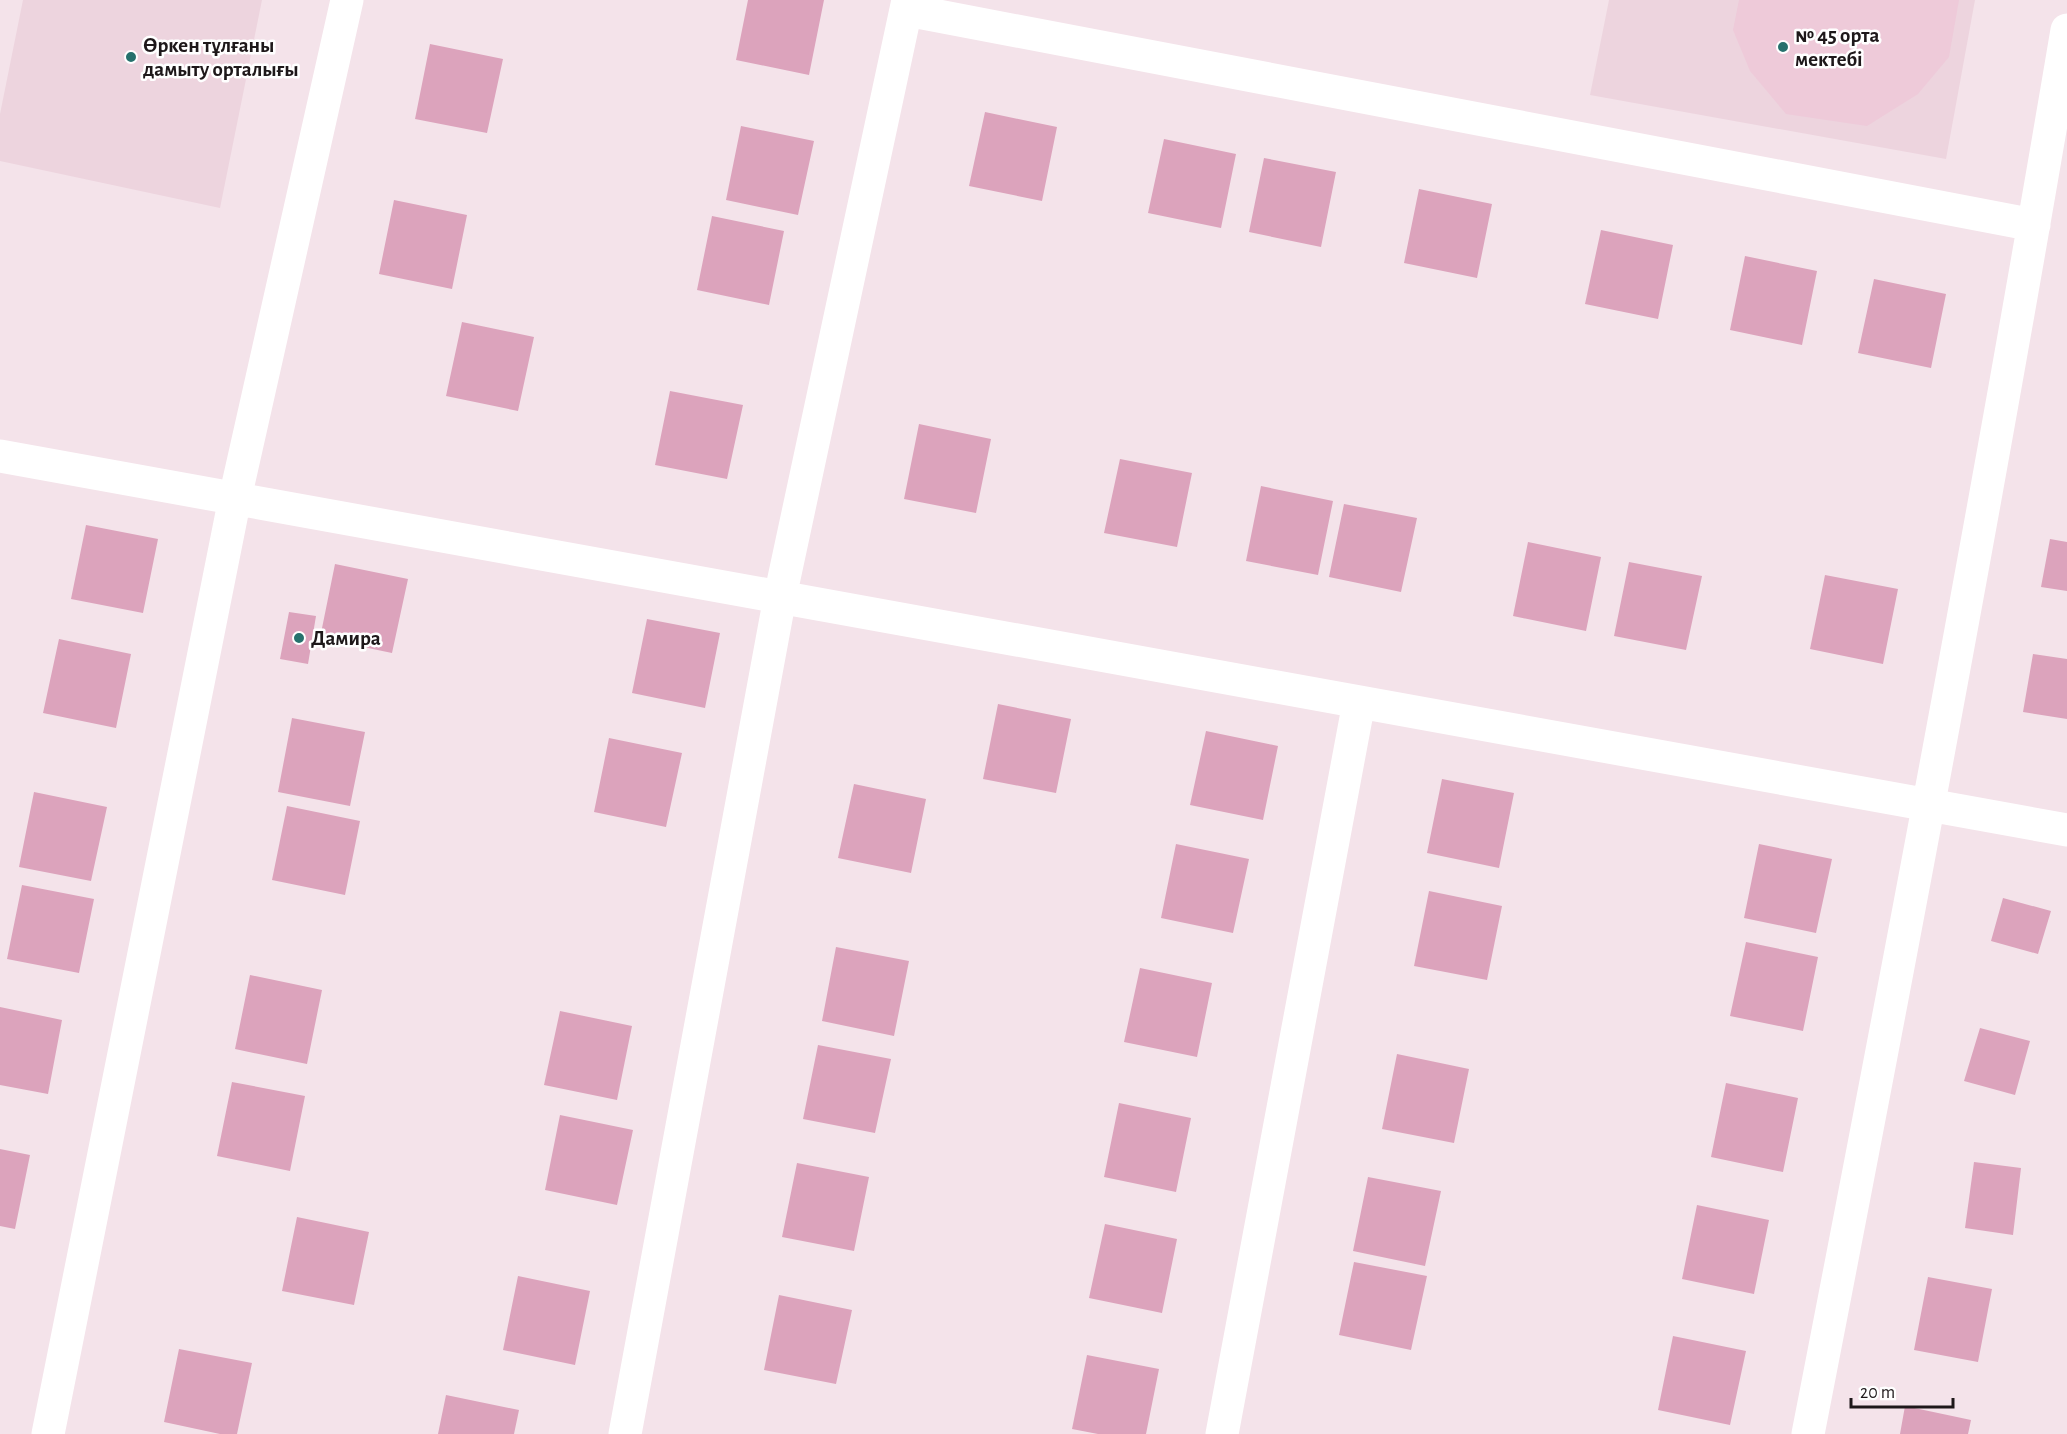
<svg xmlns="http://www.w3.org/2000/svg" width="2067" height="1434" font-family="'Alegreya Sans',sans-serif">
  <rect width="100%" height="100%" fill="#f4e3ea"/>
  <path fill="#edd4de" d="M23,0H262L220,208L0,161V114Z
    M1609,0H1975L1946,159L1590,95Z"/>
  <path fill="#eecad9" d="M1739,0H1959L1949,57L1918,94L1867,126L1786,114L1750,71L1733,30Z"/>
  <path fill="#dca3bc" d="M748,0H824L809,75L736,60Z
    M430,44L503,59L487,133L415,119Z
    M985,112L1057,127L1042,201L969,186Z
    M741,126L814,141L798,215L726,200Z
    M1164,139L1236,154L1221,228L1148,213Z
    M1264,158L1336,172L1321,247L1249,232Z
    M1419,189L1492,204L1477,278L1404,263Z
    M394,200L467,215L452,289L379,274Z
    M712,216L784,231L769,305L697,290Z
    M1601,230L1673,245L1658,319L1585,304Z
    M1745,256L1817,271L1802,345L1730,330Z
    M1874,279L1946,294L1931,368L1858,353Z
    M462,322L534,337L518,411L446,396Z
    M670,391L743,405L727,479L655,465Z
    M919,424L991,439L976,513L904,499Z
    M1120,459L1192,473L1177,547L1104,533Z
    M1261,486L1333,501L1318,575L1246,561Z
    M1344,504L1417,518L1401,592L1329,577Z
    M86,525L158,539L143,613L71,599Z
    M2050,539L2067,542V591L2041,587Z
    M1528,542L1601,557L1586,631L1513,616Z
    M1629,562L1702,576L1686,650L1614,636Z
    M335,564L408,579L392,653L320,638Z
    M1825,575L1898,589L1883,664L1810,649Z
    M289,612L316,616L308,664L280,659Z
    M647,619L720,633L705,708L632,693Z
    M59,639L131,654L116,728L43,713Z
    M2033,654L2067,659V719L2023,712Z
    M998,704L1071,719L1056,793L983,779Z
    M292,718L365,732L350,806L278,792Z
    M1206,731L1278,746L1263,820L1190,805Z
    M609,738L682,753L666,827L594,812Z
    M1442,779L1514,793L1499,868L1427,853Z
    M854,784L926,799L911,873L838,858Z
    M34,792L107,807L91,881L19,867Z
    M287,806L360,821L345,895L272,880Z
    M1176,844L1249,859L1233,933L1161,918Z
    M1759,844L1832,859L1816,933L1744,918Z
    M22,885L94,899L79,973L7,959Z
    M1429,891L1502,906L1487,980L1414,966Z
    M2003,898L2051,911L2038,954L1991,941Z
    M1746,942L1818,957L1803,1031L1730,1016Z
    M836,947L909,961L894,1036L822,1021Z
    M1140,968L1212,983L1197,1057L1124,1042Z
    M250,975L322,990L307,1064L235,1049Z
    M0,1007L62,1020L48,1094L0,1085Z
    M560,1011L632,1026L617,1100L544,1085Z
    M1980,1028L2030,1041L2015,1095L1964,1081Z
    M818,1045L891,1059L875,1133L803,1119Z
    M1397,1054L1469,1069L1454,1143L1382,1129Z
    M232,1082L305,1096L290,1171L217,1156Z
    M1726,1083L1798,1098L1783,1172L1711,1157Z
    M1119,1103L1191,1118L1176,1192L1104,1177Z
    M560,1115L633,1130L617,1205L545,1190Z
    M0,1149L30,1155L15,1229L0,1226Z
    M1974,1162L2021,1168L2013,1235L1965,1228Z
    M797,1163L869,1177L854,1251L782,1237Z
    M1368,1177L1441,1191L1425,1266L1353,1251Z
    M1697,1205L1769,1220L1754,1294L1682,1279Z
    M297,1217L369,1232L354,1305L282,1291Z
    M1105,1224L1177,1239L1162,1313L1089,1298Z
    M1354,1262L1427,1276L1411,1350L1339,1335Z
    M518,1276L590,1291L575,1365L503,1350Z
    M1928,1277L1992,1289L1978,1362L1914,1350Z
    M779,1295L852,1310L836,1384L764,1370Z
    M1673,1336L1746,1351L1730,1425L1658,1410Z
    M179,1349L252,1363L237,1434H220L164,1422Z
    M1087,1355L1159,1369L1146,1434H1098L1072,1429Z
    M446,1395L519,1410L514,1434H438Z
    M1905,1406L1971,1420L1968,1434H1900Z"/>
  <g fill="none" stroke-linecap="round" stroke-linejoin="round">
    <path stroke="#fff" stroke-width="33" d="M907,10L2034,225
      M0,456L2067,830
      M48,1434L235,498L347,0
      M625,1434L780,597L908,0
      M1222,1434L1359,702
      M1808,1434C1899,967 1988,499 2067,30"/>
  </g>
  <g fill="#26716d" stroke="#fff" stroke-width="2">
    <circle cx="1783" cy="47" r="6"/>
    <circle cx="131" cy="57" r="6"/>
    <circle cx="299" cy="638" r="6"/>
  </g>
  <g text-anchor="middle" stroke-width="5" stroke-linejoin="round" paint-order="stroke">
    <g font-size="21" font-weight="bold" fill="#1e181a" stroke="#fff" text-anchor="start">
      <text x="1795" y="42">№ 45 орта<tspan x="1795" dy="24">мектебі</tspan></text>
      <text x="143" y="52">Өркен тұлғаны<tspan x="143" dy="24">дамыту орталығы</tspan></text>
      <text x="311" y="645">Дамира</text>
    </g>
  </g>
  <path d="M1851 1398v9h102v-9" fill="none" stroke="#1e181a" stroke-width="3"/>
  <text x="1860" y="1398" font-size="18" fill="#1e181a" stroke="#ffffff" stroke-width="4.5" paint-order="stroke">20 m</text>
</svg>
